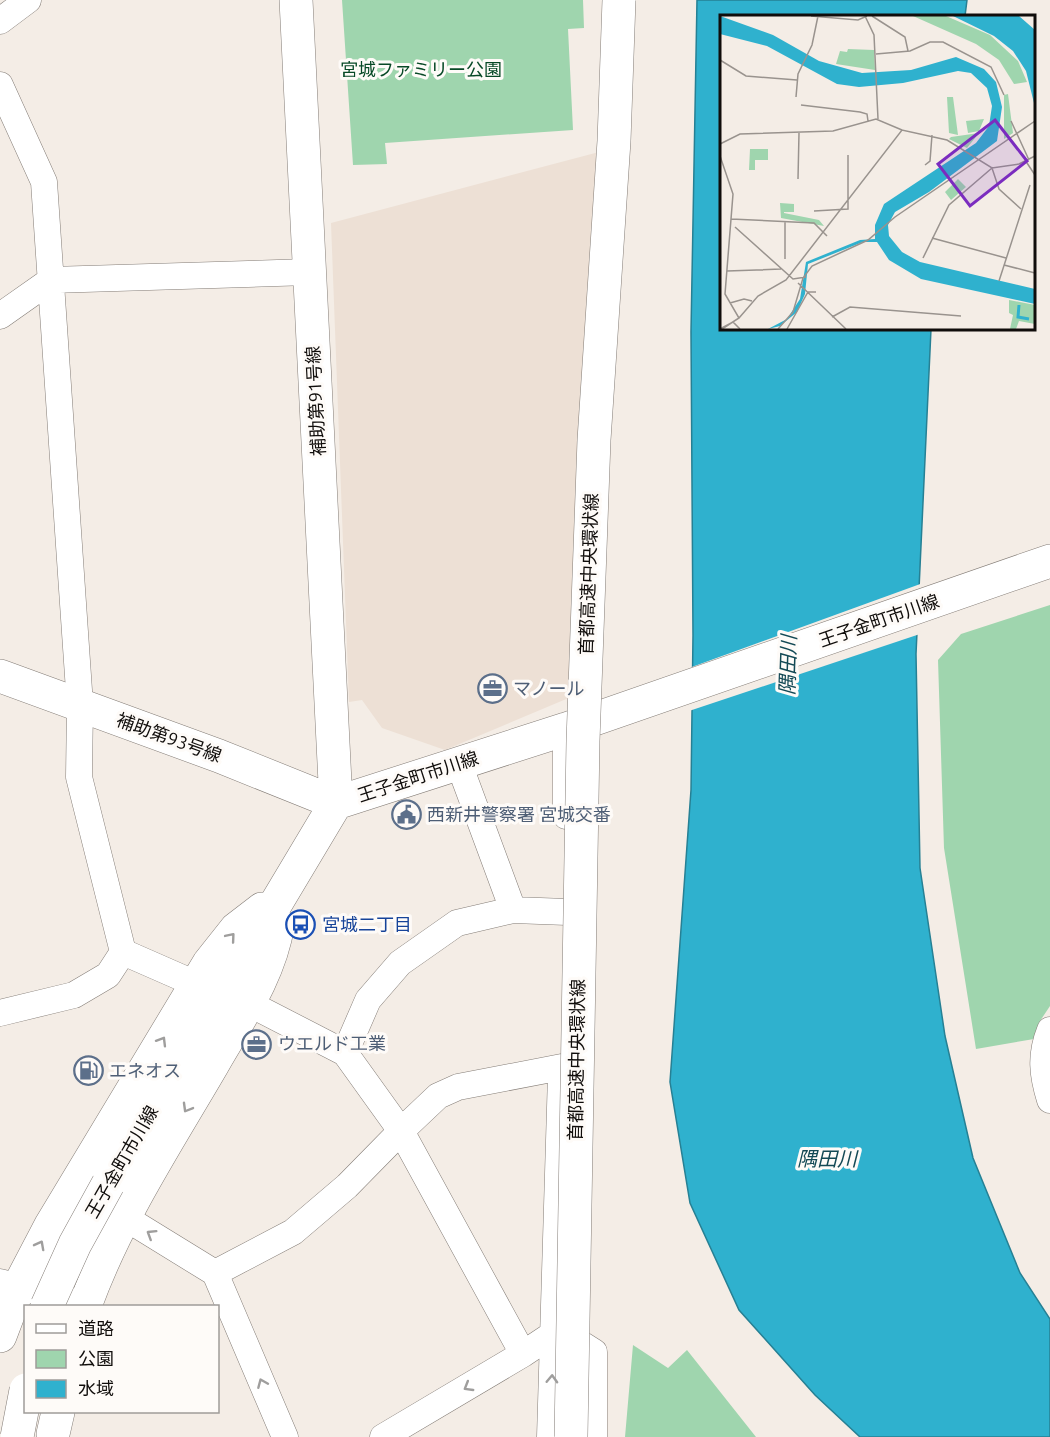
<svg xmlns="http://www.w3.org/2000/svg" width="1050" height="1437" font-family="Ubuntu,'Noto Sans JP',sans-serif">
  <rect width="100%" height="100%" fill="#f4ede6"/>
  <path fill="#ede0d5" d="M599,152L571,697L445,750L382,728L362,700L349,702L331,223Z"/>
  <path fill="#9fd5ae" d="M342,0H583L584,28L568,29L573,130L385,143L387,164L353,165Z
    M1050,605V1006L1040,1021L1034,1039L976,1049L944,848L938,660L961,634Z
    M633,1345L668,1368L687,1350L756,1437H625Z"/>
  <path fill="#2fb1ce" stroke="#268094" stroke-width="1.5" d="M697,0H967L965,16H722V328L931,329L916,654L920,868L945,1036L973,1158L1020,1273L1050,1319V1437H860L815,1395L739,1310L690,1203L670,1082L691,790L693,635L691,332Z"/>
  <path fill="#f4ede6" d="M923,583L920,634L689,711V668Z"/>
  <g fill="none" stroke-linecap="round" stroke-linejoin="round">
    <defs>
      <path id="street" d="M0,21L28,0
        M0,85L44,182L80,705L79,777L123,952L108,975L74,995L0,1013
        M0,316L51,280L309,272
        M566,729V816
        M459,764L513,910
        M123,952L196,984
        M248,1003L345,1053L368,1000L400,963L457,923L513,910L567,912
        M1050,1030C1040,1055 1042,1074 1050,1100
        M345,1053L401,1131L523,1354
        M124,1217L215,1273L285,1437
        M215,1273L293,1232L347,1186L401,1131L438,1096L458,1087L562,1067
        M0,1282L86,1304
        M383,1437L523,1354L553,1334L575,1340L594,1352V1437
        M550,1437L561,1075"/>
      <path id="secondary" d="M0,676L219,756L336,803L296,0"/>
      <path id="primary" d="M108,1184L336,803L566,729L1050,561
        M85,1306C116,1220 167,1143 213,1064C238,1020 270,976 278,924
        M0,1336L19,1286L51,1225L209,963L236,929L262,909
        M53,1434L58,1412"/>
    </defs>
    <use href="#street" stroke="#847d77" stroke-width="27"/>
    <use href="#secondary" stroke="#847d77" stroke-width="34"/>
    <use href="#primary" stroke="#847d77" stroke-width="34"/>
    <use href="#street" stroke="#fff" stroke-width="26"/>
    <use href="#secondary" stroke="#fff" stroke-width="33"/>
    <use href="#primary" stroke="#fff" stroke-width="33"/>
    <defs>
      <path id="primary-bridge" d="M47,1306L75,1244L108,1184
        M17,1437L26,1390"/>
      <path id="highway-bridge" d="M571,1437L583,741L594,440L614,141L619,0"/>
    </defs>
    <use href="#primary-bridge" stroke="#847d77" stroke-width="34" stroke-linecap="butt"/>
    <use href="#highway-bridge" stroke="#847d77" stroke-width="34" stroke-linecap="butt"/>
    <use href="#primary-bridge" stroke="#fff" stroke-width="33"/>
    <use href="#highway-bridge" stroke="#fff" stroke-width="33"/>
  </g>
  <defs><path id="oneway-chevron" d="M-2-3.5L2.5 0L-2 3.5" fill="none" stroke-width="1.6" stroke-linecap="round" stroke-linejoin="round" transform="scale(1.5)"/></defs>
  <g stroke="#9f9e9d">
    <use href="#oneway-chevron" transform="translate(231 937) rotate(-50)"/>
    <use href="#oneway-chevron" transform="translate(162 1041) rotate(-59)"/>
    <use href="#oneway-chevron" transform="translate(187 1108) rotate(120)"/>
    <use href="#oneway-chevron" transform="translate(151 1234) rotate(-148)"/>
    <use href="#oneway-chevron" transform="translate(40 1245) rotate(-62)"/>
    <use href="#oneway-chevron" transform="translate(552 1379) rotate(-88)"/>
    <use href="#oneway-chevron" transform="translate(262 1383) rotate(-113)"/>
    <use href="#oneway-chevron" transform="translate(468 1387) rotate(149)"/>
  </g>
  <defs>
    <symbol id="office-ring" viewBox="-11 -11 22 22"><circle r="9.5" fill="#fefbf8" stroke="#5c6f8a" stroke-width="1.5"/><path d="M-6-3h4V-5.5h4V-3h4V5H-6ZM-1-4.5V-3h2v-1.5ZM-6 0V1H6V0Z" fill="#5c6f8a"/></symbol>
    <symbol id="civic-ring" viewBox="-11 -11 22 22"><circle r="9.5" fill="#fefbf8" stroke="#5c6f8a" stroke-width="1.5"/><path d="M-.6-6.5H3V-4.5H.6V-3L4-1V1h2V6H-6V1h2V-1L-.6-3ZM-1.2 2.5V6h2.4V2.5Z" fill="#5c6f8a"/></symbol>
    <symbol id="bus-ring" viewBox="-11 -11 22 22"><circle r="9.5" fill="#fefbf8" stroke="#1a4fb4" stroke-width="1.5"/><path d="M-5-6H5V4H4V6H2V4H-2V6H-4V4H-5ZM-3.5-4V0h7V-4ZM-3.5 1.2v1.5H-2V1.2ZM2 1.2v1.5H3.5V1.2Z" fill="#1a4fb4"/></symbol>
    <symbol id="fuel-ring" viewBox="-11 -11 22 22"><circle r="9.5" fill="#fefbf8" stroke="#5c6f8a" stroke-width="1.5"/><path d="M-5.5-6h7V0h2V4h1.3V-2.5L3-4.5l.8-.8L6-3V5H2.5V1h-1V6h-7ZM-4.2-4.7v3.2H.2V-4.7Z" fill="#5c6f8a"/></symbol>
  </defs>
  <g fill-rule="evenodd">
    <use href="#office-ring" x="476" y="672" width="33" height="33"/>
    <use href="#civic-ring" x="390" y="798" width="33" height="33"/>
    <use href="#bus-ring" x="284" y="908" width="33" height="33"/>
    <use href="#office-ring" x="240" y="1028" width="33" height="33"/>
    <use href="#fuel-ring" x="72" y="1054" width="33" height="33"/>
  </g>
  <g text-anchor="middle" stroke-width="6" stroke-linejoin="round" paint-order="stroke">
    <g font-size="18" fill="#074926" stroke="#fefbf8">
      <text x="421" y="76">宮城ファミリー公園</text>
    </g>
    <g font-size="18" fill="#100d0b" stroke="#fefbf8">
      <text transform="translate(316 401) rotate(-93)" y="6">補助第91号線</text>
      <text transform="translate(589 574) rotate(-88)" y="6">首都高速中央環状線</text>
      <text transform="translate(879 621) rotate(-19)" y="6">王子金町市川線</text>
      <text transform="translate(169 738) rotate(20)" y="6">補助第93号線</text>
      <text transform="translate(418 777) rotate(-18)" y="6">王子金町市川線</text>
      <text transform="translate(577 1060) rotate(-89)" y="6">首都高速中央環状線</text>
      <text transform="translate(122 1162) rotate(-60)" y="6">王子金町市川線</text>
    </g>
    <g font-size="18" fill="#4e5e75" stroke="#fefbf8" text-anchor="start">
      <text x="513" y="695">マノール</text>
      <text x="427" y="821">西新井警察署 宮城交番</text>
      <text x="278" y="1050">ウエルド工業</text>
      <text x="109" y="1077">エネオス</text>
    </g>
    <g font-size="18" fill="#164399" stroke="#fefbf8" text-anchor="start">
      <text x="322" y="931">宮城二丁目</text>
    </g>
    <g font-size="20" font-style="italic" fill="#144955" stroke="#fefbf8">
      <text transform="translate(788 665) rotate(-88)" y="7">隅田川</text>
      <text x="827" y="1166">隅田川</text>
    </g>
  </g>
  <g transform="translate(720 15)">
    <rect width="315" height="315" fill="#f4ede6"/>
    <path d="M193,1H226L270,20L298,46L307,67L294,69L279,45L256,29ZM128,34L154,35L155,55L116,49L120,36L127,37ZM288,79L293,118L284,124V80ZM227,82H233L238,120L229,118ZM264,104L259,116L248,118L246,106ZM259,118L247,133L229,124L231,122ZM30,134H48V145H35V155H29ZM238,164L246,172L231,185L225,177ZM60,188L74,189V197H64V198L99,205L104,211L61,203ZM289,285L315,290V309L299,306L296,314H290L293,300L289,298Z" fill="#9fd5ae"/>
    <path d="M0,1L53,20L99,46L142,58L191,55L236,42L264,54L276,67L282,92L277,126L209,177L175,197L168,210L169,221L182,237L200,247L315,274V289L201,264L169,245L157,227H143L88,249L85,279L77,297L60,311L48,314L67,304L80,284L86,247L140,225L155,224V210L164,189L256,128L269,111L272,91L267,73L251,58L238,56L183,68L139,72L117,69L47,31L0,19ZM233,1H299L315,15V92L306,56L293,36L274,21Z" fill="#2fb1ce"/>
    <path fill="none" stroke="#2fb1ce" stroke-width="3" d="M299,290L298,302L309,304"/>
    <path fill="none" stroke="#99938e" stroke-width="1.5" d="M91,1L138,5L147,1M145,1L154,20L158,104M152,1L185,22L188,36M156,39L190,36L210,27H223L271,52L284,80M0,45L26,61L77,65M76,82L78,59L92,30L98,1M81,90L140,97L147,99L148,106M291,106L309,145M0,129L20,119L113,116L156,104L182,115M0,141L13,179L5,279L19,303L2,314M305,145L315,160M205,150L210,146L212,120M78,164L79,118M94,196L128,194V140M11,204L94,208L107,221M65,206V244M15,212L73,264L86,262M212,223L286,243M203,243L229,190L272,153L279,174L301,194M284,250L315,258M7,256L61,254M279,266L310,170M78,268L126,314M10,288L24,284L32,286M112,302L130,292L241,301M19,303L38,281L66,265L182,115L227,125L272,153L299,149L315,141M0,314L13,307L20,314M58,314L73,297L83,263L92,251L148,225L175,202L315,106M67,314L88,277H96"/>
    <path fill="#7b2cbf" fill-opacity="0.15" stroke="#7b2cbf" stroke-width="3" d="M275,105L307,146L250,191L218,149Z"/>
    <rect width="315" height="315" fill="none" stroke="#100d0b" stroke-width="3"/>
  </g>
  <rect x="24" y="1305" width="195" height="108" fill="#fefbf8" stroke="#9f9c99" stroke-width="1.5"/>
  <rect x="36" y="1324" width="30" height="9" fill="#ffffff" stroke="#9f9c99" stroke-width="1.5"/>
  <text x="78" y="1335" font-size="18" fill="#100d0b">道路</text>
  <rect x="36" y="1350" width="30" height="18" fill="#9fd5ae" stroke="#9f9c99" stroke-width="1.5"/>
  <text x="78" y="1365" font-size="18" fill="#100d0b">公園</text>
  <rect x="36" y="1380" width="30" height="18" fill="#2fb1ce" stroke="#9f9c99" stroke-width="1.5"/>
  <text x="78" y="1395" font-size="18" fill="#100d0b">水域</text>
</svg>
